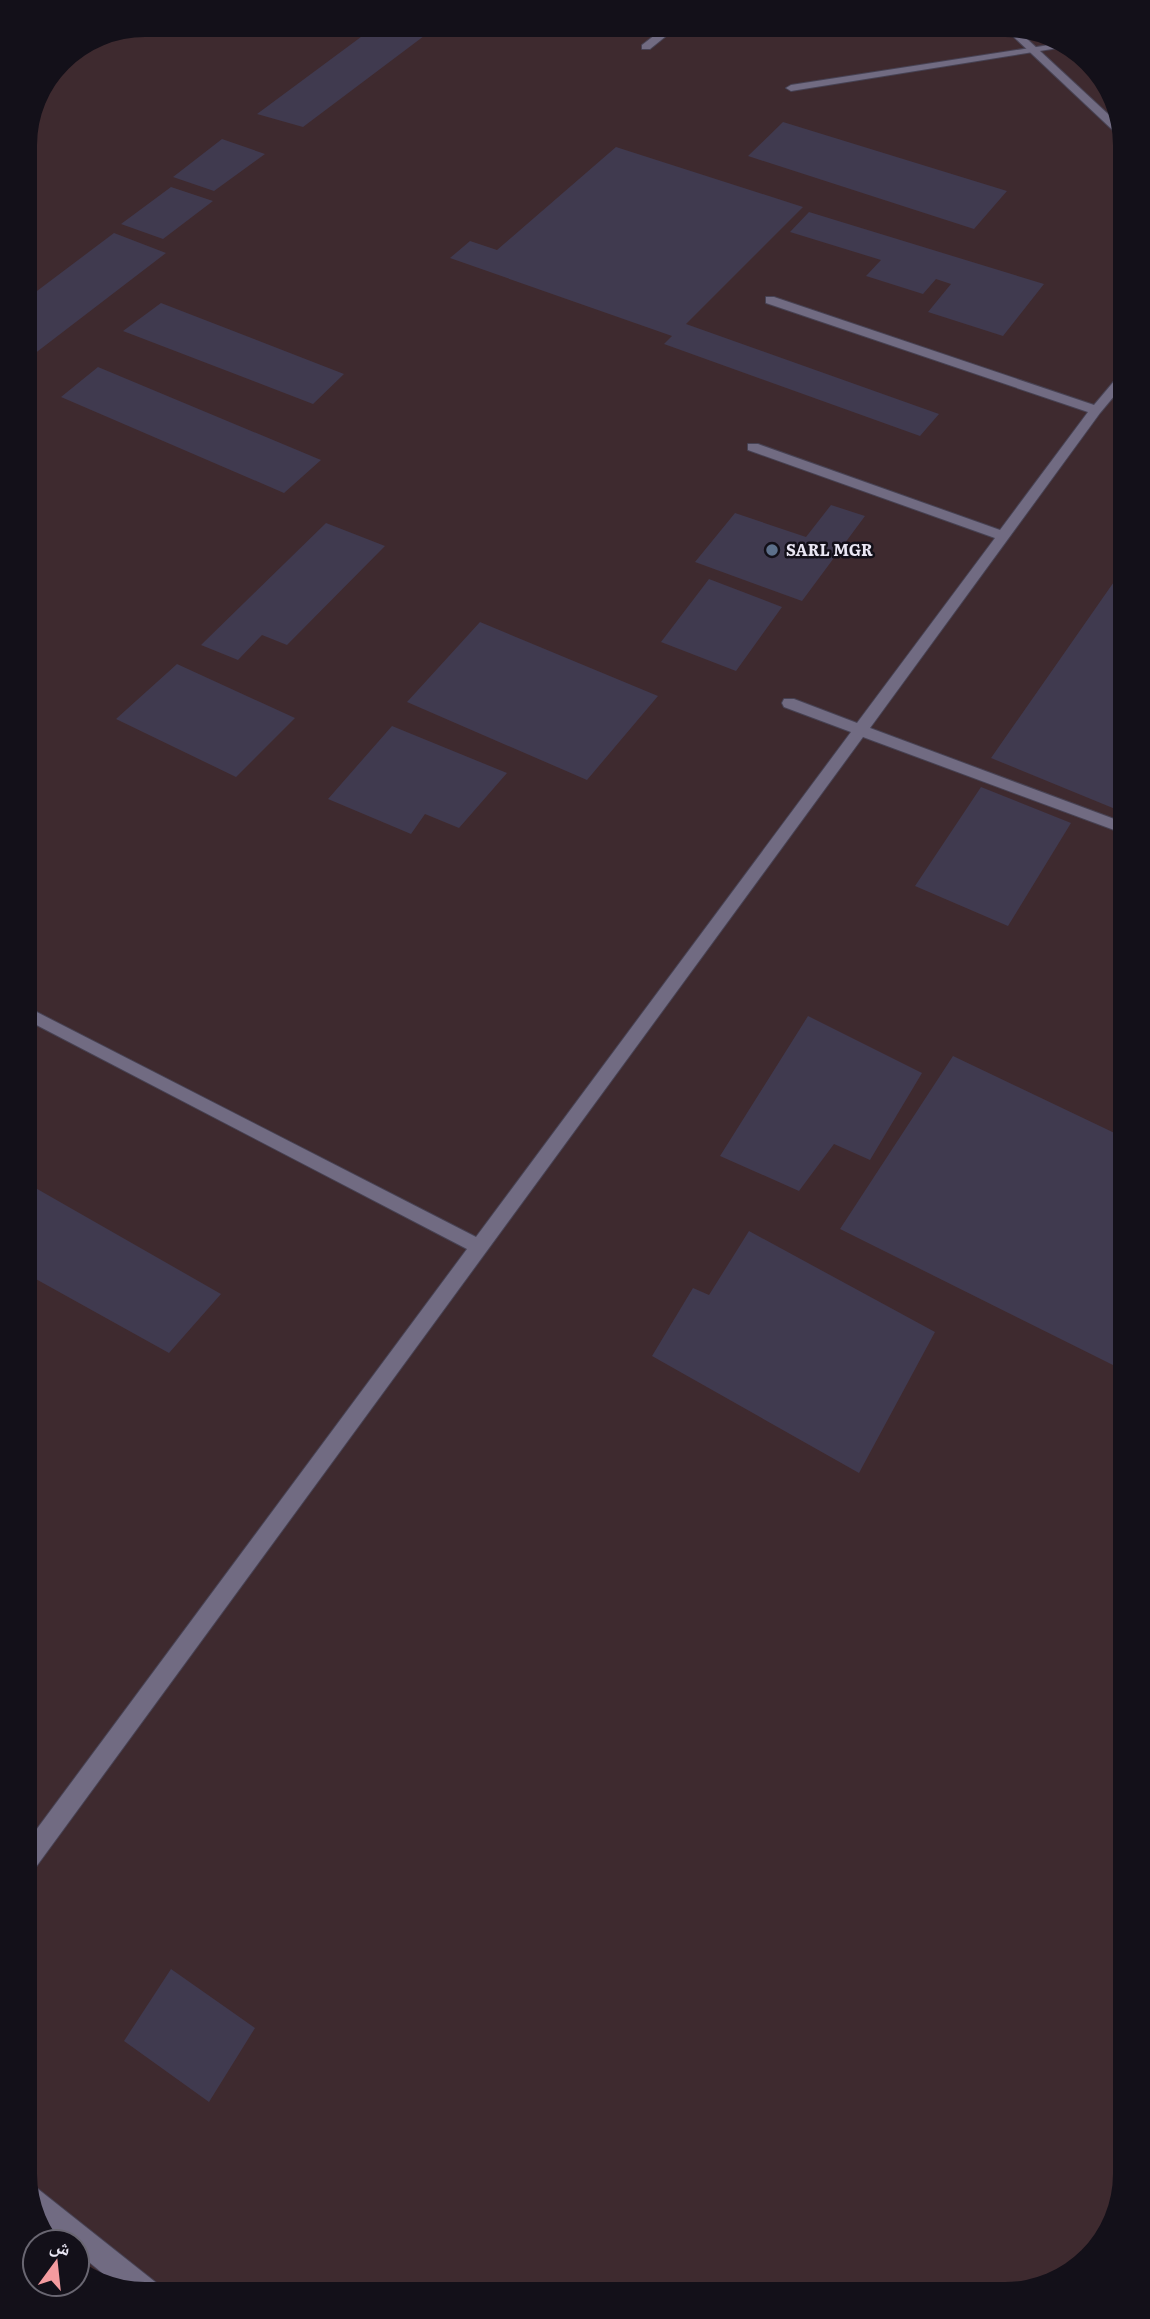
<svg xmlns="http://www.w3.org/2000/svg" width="1150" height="2319" font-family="Literata,'Noto Naskh Arabic',serif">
  <rect width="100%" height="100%" fill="#2b2539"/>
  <path fill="#3e2a2f" d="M1014,25L1078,49L1117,99L1125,144V2175L1105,2242L1051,2286L137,2294L77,2272V2242H50L33,2220L25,2175V137L60,59L99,33Z"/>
  <path fill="#403a4f" d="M432,30L303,127L257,114L369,31Z
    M783,122L1007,191L974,229L748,156Z
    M222,139L265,154L214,191L173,177Z
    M616,147L803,207L686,324L939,414L920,436L664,344L672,336L450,258L470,241L497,250Z
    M171,187L213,201L163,239L121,224Z
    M809,212L1044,284L1003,336L928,312L951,284L936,279L923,294L866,276L881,260L790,232Z
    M114,233L166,253L25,361V300Z
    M161,303L344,374L313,404L123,331Z
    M98,367L321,460L284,493L61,397Z
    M831,505L865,516L802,601L695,562L735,513L806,537Z
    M326,523L385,546L287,645L262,635L238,660L201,645Z
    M1125,566V813L991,758Z
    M709,579L782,607L736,671L661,642Z
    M480,622L658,696L587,780L407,702Z
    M177,664L295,718L236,777L116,719Z
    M392,726L507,773L459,828L425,814L411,834L328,799Z
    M981,787L1071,823L1008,926L915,886Z
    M808,1016L922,1073L870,1160L834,1144L799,1191L720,1156Z
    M953,1056L1125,1138V1371L840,1229Z
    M25,1182L221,1294L169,1353L25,1273Z
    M749,1231L935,1332L859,1473L652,1356L693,1288L709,1295Z
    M171,1969L255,2028L209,2102L124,2041Z"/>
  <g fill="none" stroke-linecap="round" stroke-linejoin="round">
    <defs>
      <path id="service" d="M664,28H676L650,49H642V45Z
        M1062,43L1071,46L791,91L786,88L791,85Z
        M766,297H774L1094,405L1121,373L1125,372V383L1100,413L870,728L1125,823V834L863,737L33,1871L25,1874V1845L467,1249L25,1019V1006L476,1237L851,732L784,707L782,703L784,699H794L857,723L995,538L748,450V444H758L1000,530L1088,412L766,303Z
        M29,2186L38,2189L159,2285L162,2294C118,2294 110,2278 77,2252V2242H65L33,2216L27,2187Z"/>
      <path id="minor" d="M1001,25H1012L1122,127L1124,137L1119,136Z"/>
    </defs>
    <use href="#service" stroke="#474253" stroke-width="2"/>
    <use href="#minor" stroke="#474253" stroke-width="2"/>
    <use href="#service" fill="#716b82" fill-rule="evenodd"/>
    <use href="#minor" fill="#716b82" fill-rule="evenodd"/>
  </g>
  <circle fill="#5c6f8a" stroke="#131019" stroke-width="2.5" cx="772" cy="550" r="7"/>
  <g text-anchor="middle" stroke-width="5" stroke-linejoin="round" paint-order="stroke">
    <g font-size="16" font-weight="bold" fill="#eae7f4" stroke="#131019" text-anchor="start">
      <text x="786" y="556">SARL MGR</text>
    </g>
  </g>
  <path d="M0 0H1150V2319H0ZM145 37H1005A108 108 0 0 1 1113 145V2174A108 108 0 0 1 1005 2282H145A108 108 0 0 1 37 2174V145A108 108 0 0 1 145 37Z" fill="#131019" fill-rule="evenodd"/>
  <g transform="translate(56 2263) rotate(15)"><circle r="33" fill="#131019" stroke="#696671" stroke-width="2"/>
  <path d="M0-5L12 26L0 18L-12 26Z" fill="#f49b9f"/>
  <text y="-10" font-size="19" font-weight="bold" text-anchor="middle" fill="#eae7f4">ش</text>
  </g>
</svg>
